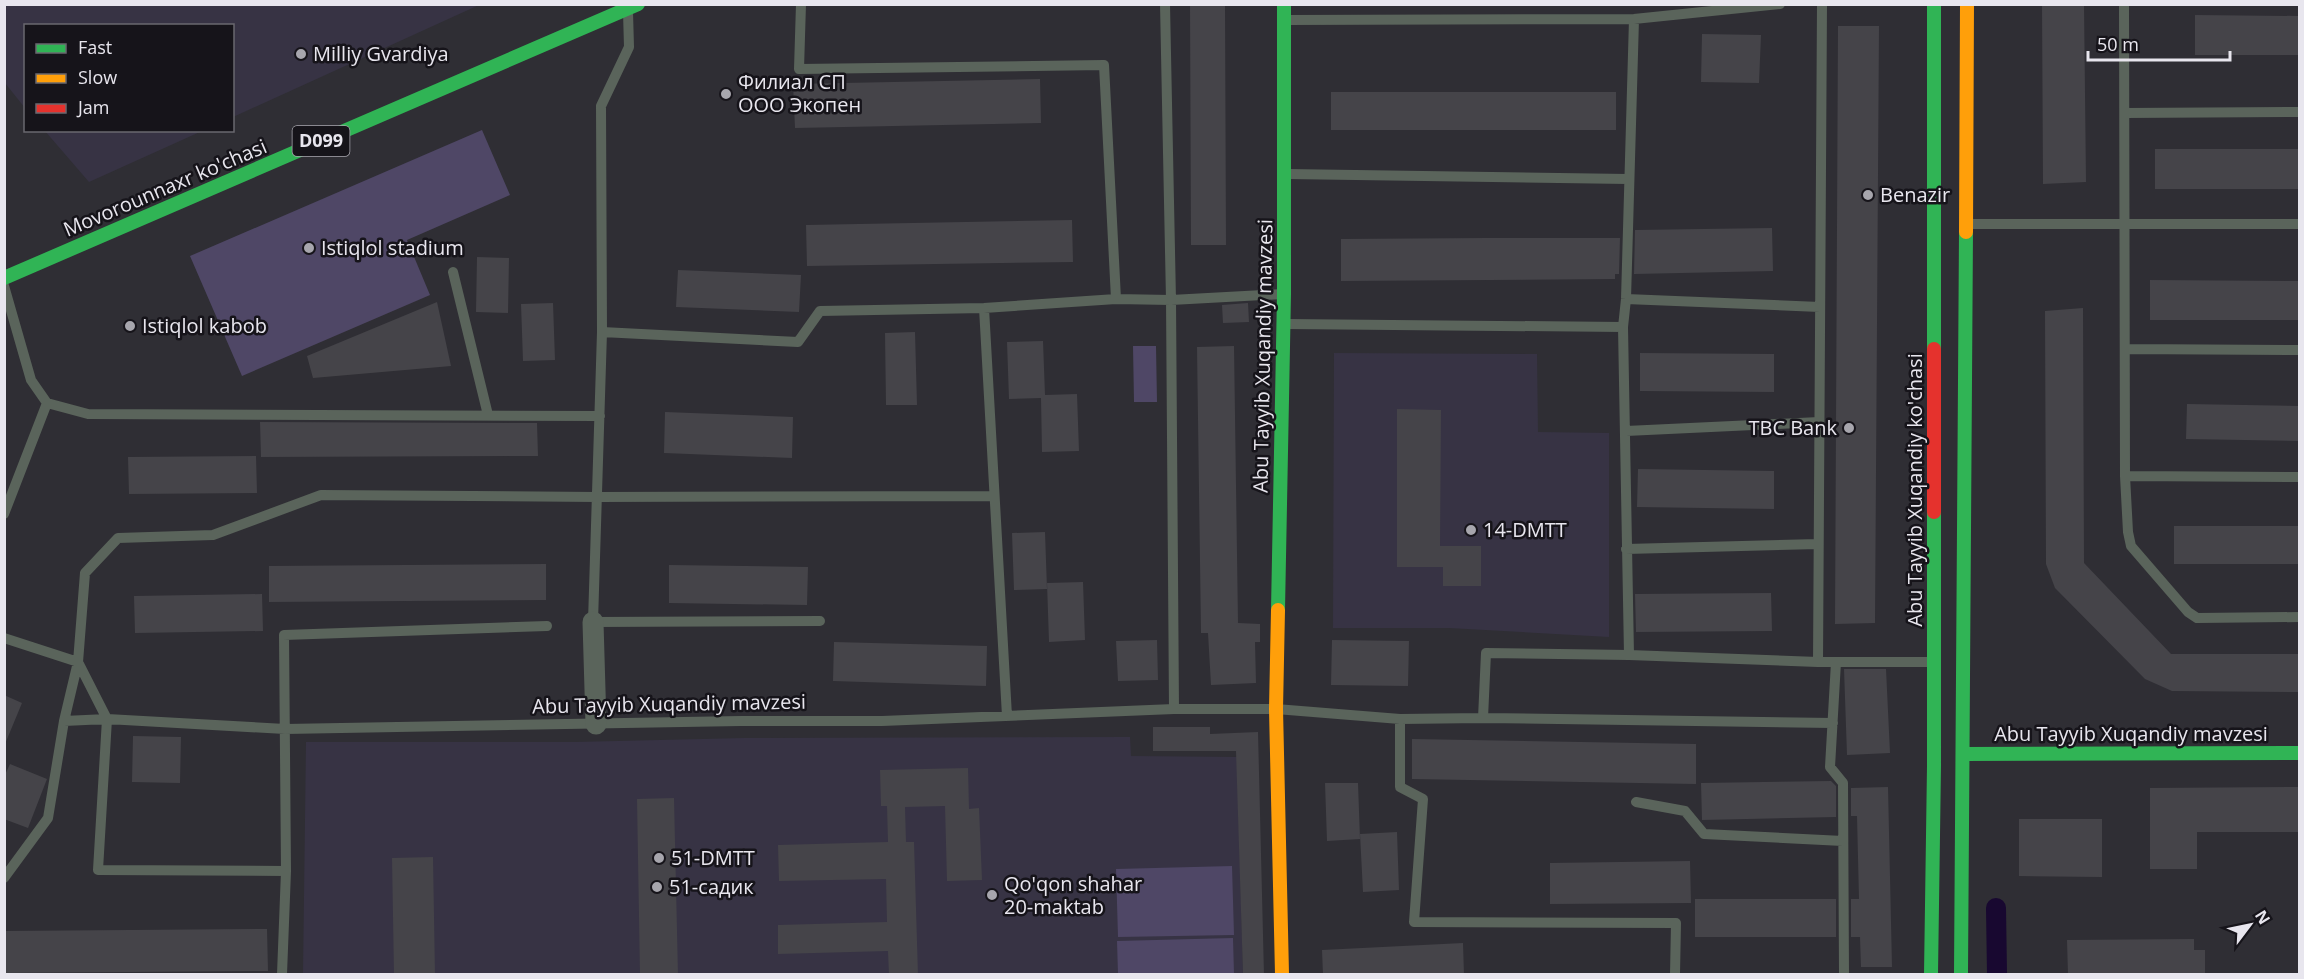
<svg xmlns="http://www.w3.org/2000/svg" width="2304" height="979" font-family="'Open Sans',sans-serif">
  <rect width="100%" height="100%" fill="#2f2e34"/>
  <path fill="#373344" d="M4,5L5,4L479,5L233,117L232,26H26L25,108L5,83Z
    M45,131H202L89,182Z
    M1334,353L1537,354L1538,432L1609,433V637L1449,628H1333Z
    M1130,737L1131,756L1237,757L1243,974H303L306,742H575L744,738Z"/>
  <path fill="#4f4766" d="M482,130L510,195L407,240L430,295L242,376L190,256Z
    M1133,346H1156L1157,402H1134Z
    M1232,866L1234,935L1118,937L1116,869Z
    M1233,938L1234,974H1118L1117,941Z"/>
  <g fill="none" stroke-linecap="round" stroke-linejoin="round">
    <path stroke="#180830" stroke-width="20" d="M1996,908L1997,974"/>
  </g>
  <path fill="#454449" d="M1190,4H1225L1226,245H1191Z
    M2042,4H2084L2086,182L2043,184Z
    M2195,15L2300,16V55H2195Z
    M1838,26H1879L1875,623L1835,624Z
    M1702,34L1761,35L1759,83L1701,82Z
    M1040,79L1041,123L795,128L793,84Z
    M1331,92H1616V130H1331Z
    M2155,149H2300V189H2155Z
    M1072,220L1073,262L807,266L806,225Z
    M1772,228L1773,271L1634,274L1635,230Z
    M1487,238H1620L1619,274H1615V279L1341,281V239Z
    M477,257L509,258L508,313L476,312Z
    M678,270L801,275L799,312L676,307Z
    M2150,280L2300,281V320H2150Z
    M437,302L451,366L313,378L307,356Z
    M553,303L555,360L523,361L521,304Z
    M1248,303L1249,322L1223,323L1222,305Z
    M2083,308L2084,563L2171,654H2300V692L2172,691L2145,679L2055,588L2046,564L2045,311Z
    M915,332L917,405H886L885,333Z
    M1043,341L1045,395L1077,394L1079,451L1042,452L1041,398L1009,399L1007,342Z
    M1234,346L1238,623L1260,624V642H1255L1256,683L1211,685L1208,633H1201L1197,347Z
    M1640,353L1774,354V392L1640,391Z
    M2187,404L2300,406V441L2186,439Z
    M1397,409L1441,410L1440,546H1481V586H1443V567H1397Z
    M665,412L793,417L792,458L664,453Z
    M260,422L537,423L538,456L261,457Z
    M256,456L257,493L129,494L128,457Z
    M1638,469L1774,471V509L1637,507Z
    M2174,526H2300V564H2174Z
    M1045,532L1047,589L1014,590L1012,533Z
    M546,564V600L269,602V566Z
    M669,565L808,567L807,605L669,603Z
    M1083,582L1085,640L1049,642L1047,583Z
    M1771,593L1772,631L1636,632L1635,594Z
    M262,594L263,631L135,633L134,596Z
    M1157,640L1158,680L1118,681L1116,641Z
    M1332,640L1409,641L1408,686L1331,685Z
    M834,642L987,646L986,686L833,681Z
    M1844,669H1886L1890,753L1847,755Z
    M4,695L22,703L5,744H4Z
    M1153,727H1210V734L1258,732L1264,975H1243L1236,751H1153Z
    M133,736L181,737L180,783L132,782Z
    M1412,739L1696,744V784L1412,779Z
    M10,764L47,779L28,828L4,819V777Z
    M968,768L969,809L979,808L982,880L947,881L945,806L905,807L906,842H914L918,975H889L888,951L778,954V925L887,922L886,879L779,881L778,845L888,842L887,806H881L880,770Z
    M1831,781L1836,786V817L1702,820L1701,783Z
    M1325,783H1358L1360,839L1327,841Z
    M1888,787L1892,967H1861L1860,937H1851V899H1859L1857,816H1851V788Z
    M2300,787V832H2197V869H2150V788Z
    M674,798L678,975H640L637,799Z
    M2019,819H2102V877L2019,876Z
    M1397,832L1399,890L1363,892L1360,834Z
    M433,857L435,975H394L392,858Z
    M1690,861L1691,903L1550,904V863Z
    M1695,899H1836V937H1695Z
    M267,929L268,971L4,973V931Z
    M2194,939V950H2205V975H2068L2067,940Z
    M1463,943L1464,975H1323L1322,950Z"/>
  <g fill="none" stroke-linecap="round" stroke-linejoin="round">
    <path stroke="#5a645b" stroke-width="10" d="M801,4L799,69L1104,65L1116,299
      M1165,4L1171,300L1174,709
      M2124,4L2125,476L2128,532L2131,546L2188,612L2197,618L2300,617
      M628,12L629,47L601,106L602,332L798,342L820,311L984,308L1116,299L1171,300L1283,294
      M1634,19L1626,299L1623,327L1629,655L1818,662H1934
      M1286,20L1634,19L1780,4
      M2125,113L2300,112
      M1287,174L1628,179
      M1967,224H2300
      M453,272L488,415
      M4,286L31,380L47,403L88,414L600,416
      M1626,299L1820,307
      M984,308L1007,716
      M1286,324L1623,327
      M602,332L593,622L820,621
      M2125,349L2300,350
      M1626,431L1819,422
      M2125,476L2300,477
      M4,514L47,403
      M1626,549L1818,544
      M4,638L78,662L64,721L48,818L4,878
      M1818,662L1822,4
      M1836,662L1830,767L1843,783L1844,974
      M1483,718L1833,723
      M1400,719L1483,718L1486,653L1629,655
      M64,721L107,719L285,729L741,721H882L1174,709H1276L1400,719V787L1423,799L1414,922L1676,923L1675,974
      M1636,802L1685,811L1704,834L1843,841
      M286,871L98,870L107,719L78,662L85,573L118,538L213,535L321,495L597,497L994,496
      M282,974L286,871L284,635L547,626"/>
    <path stroke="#5a645b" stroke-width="21" d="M593,622L596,724"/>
    <path stroke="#30b455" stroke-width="14" d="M1934,4V349
      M4,278L638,4
      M1278,610L1284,294V4
      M1963,754L2300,753
      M1931,974L1934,766V512
      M1961,974L1966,232"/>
    <path stroke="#ff9f0a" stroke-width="14" d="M1966,232L1967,4
      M1278,610L1276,709L1282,974"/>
    <path stroke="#e5322d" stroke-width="14" d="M1934,349V512"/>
  </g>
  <g fill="#a7a6ad" stroke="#16141a" stroke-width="2">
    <circle cx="301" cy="54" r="6"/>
    <circle cx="726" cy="94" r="6"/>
    <circle cx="1868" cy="195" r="6"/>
    <circle cx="309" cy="248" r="6"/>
    <circle cx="130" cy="326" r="6"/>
    <circle cx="1849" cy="428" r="6"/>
    <circle cx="1471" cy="530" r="6"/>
    <circle cx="659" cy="858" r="6"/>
    <circle cx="657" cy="887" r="6"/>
    <circle cx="992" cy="895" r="6"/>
  </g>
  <g text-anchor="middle" stroke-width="5" stroke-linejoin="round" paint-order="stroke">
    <rect fill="#16141a" stroke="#a9a7ae" stroke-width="1.5" x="292.5" y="126" width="57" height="30" rx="4.5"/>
    <g font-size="18" font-weight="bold" fill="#e8e6ee">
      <text x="321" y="147">D099</text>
    </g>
    <g font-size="20" fill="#e8e6ee" stroke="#16141a" text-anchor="start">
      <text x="313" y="61">Milliy Gvardiya</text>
      <text x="738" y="89">Филиал СП<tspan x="738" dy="23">ООО Экопен</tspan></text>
      <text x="1880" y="202">Benazir</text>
      <text x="321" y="255">Istiqlol stadium</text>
      <text x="142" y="333">Istiqlol kabob</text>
      <text x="1837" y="435" text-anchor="end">TBC Bank</text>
      <text x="1483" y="537">14-DMTT</text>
      <text x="671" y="865">51-DMTT</text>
      <text x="1004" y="891">Qo'qon shahar<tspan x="1004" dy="23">20-maktab</tspan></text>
      <text x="669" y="894">51-садик</text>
    </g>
    <g font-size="20" fill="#e8e6ee" stroke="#16141a">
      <text transform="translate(165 188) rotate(-23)" y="7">Movorounnaxr ko'chasi</text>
      <text transform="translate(1263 356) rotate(-89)" y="7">Abu Tayyib Xuqandiy mavzesi</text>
      <text transform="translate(1915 490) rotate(-90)" y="7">Abu Tayyib Xuqandiy ko'chasi</text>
      <text transform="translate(669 704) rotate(-1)" y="7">Abu Tayyib Xuqandiy mavzesi</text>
      <text x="2131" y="741">Abu Tayyib Xuqandiy mavzesi</text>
    </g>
  </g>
  <rect width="2304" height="979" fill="none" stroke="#e8e6ee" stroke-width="12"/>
  <rect x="24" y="24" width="210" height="108" fill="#16141a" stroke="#6a686f" stroke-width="1.5"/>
  <rect x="36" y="44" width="30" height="9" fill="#30b455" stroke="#6a686f" stroke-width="1.5"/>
  <text x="78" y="54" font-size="18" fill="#e8e6ee">Fast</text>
  <rect x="36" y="74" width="30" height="9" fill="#ff9f0a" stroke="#6a686f" stroke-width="1.5"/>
  <text x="78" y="84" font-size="18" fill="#e8e6ee">Slow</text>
  <rect x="36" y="104" width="30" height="9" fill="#e5322d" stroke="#6a686f" stroke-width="1.5"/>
  <text x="78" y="114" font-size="18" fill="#e8e6ee">Jam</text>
  <g transform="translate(2250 925) rotate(58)" stroke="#16141a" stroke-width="4.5" paint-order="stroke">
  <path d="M0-4.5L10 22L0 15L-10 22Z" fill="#e8e6ee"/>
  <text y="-9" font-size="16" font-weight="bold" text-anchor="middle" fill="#e8e6ee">N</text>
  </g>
  <path d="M2088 51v9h142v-9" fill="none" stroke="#e8e6ee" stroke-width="3"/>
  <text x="2097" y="51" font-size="18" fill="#e8e6ee" stroke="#16141a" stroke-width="4.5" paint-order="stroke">50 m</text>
</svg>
